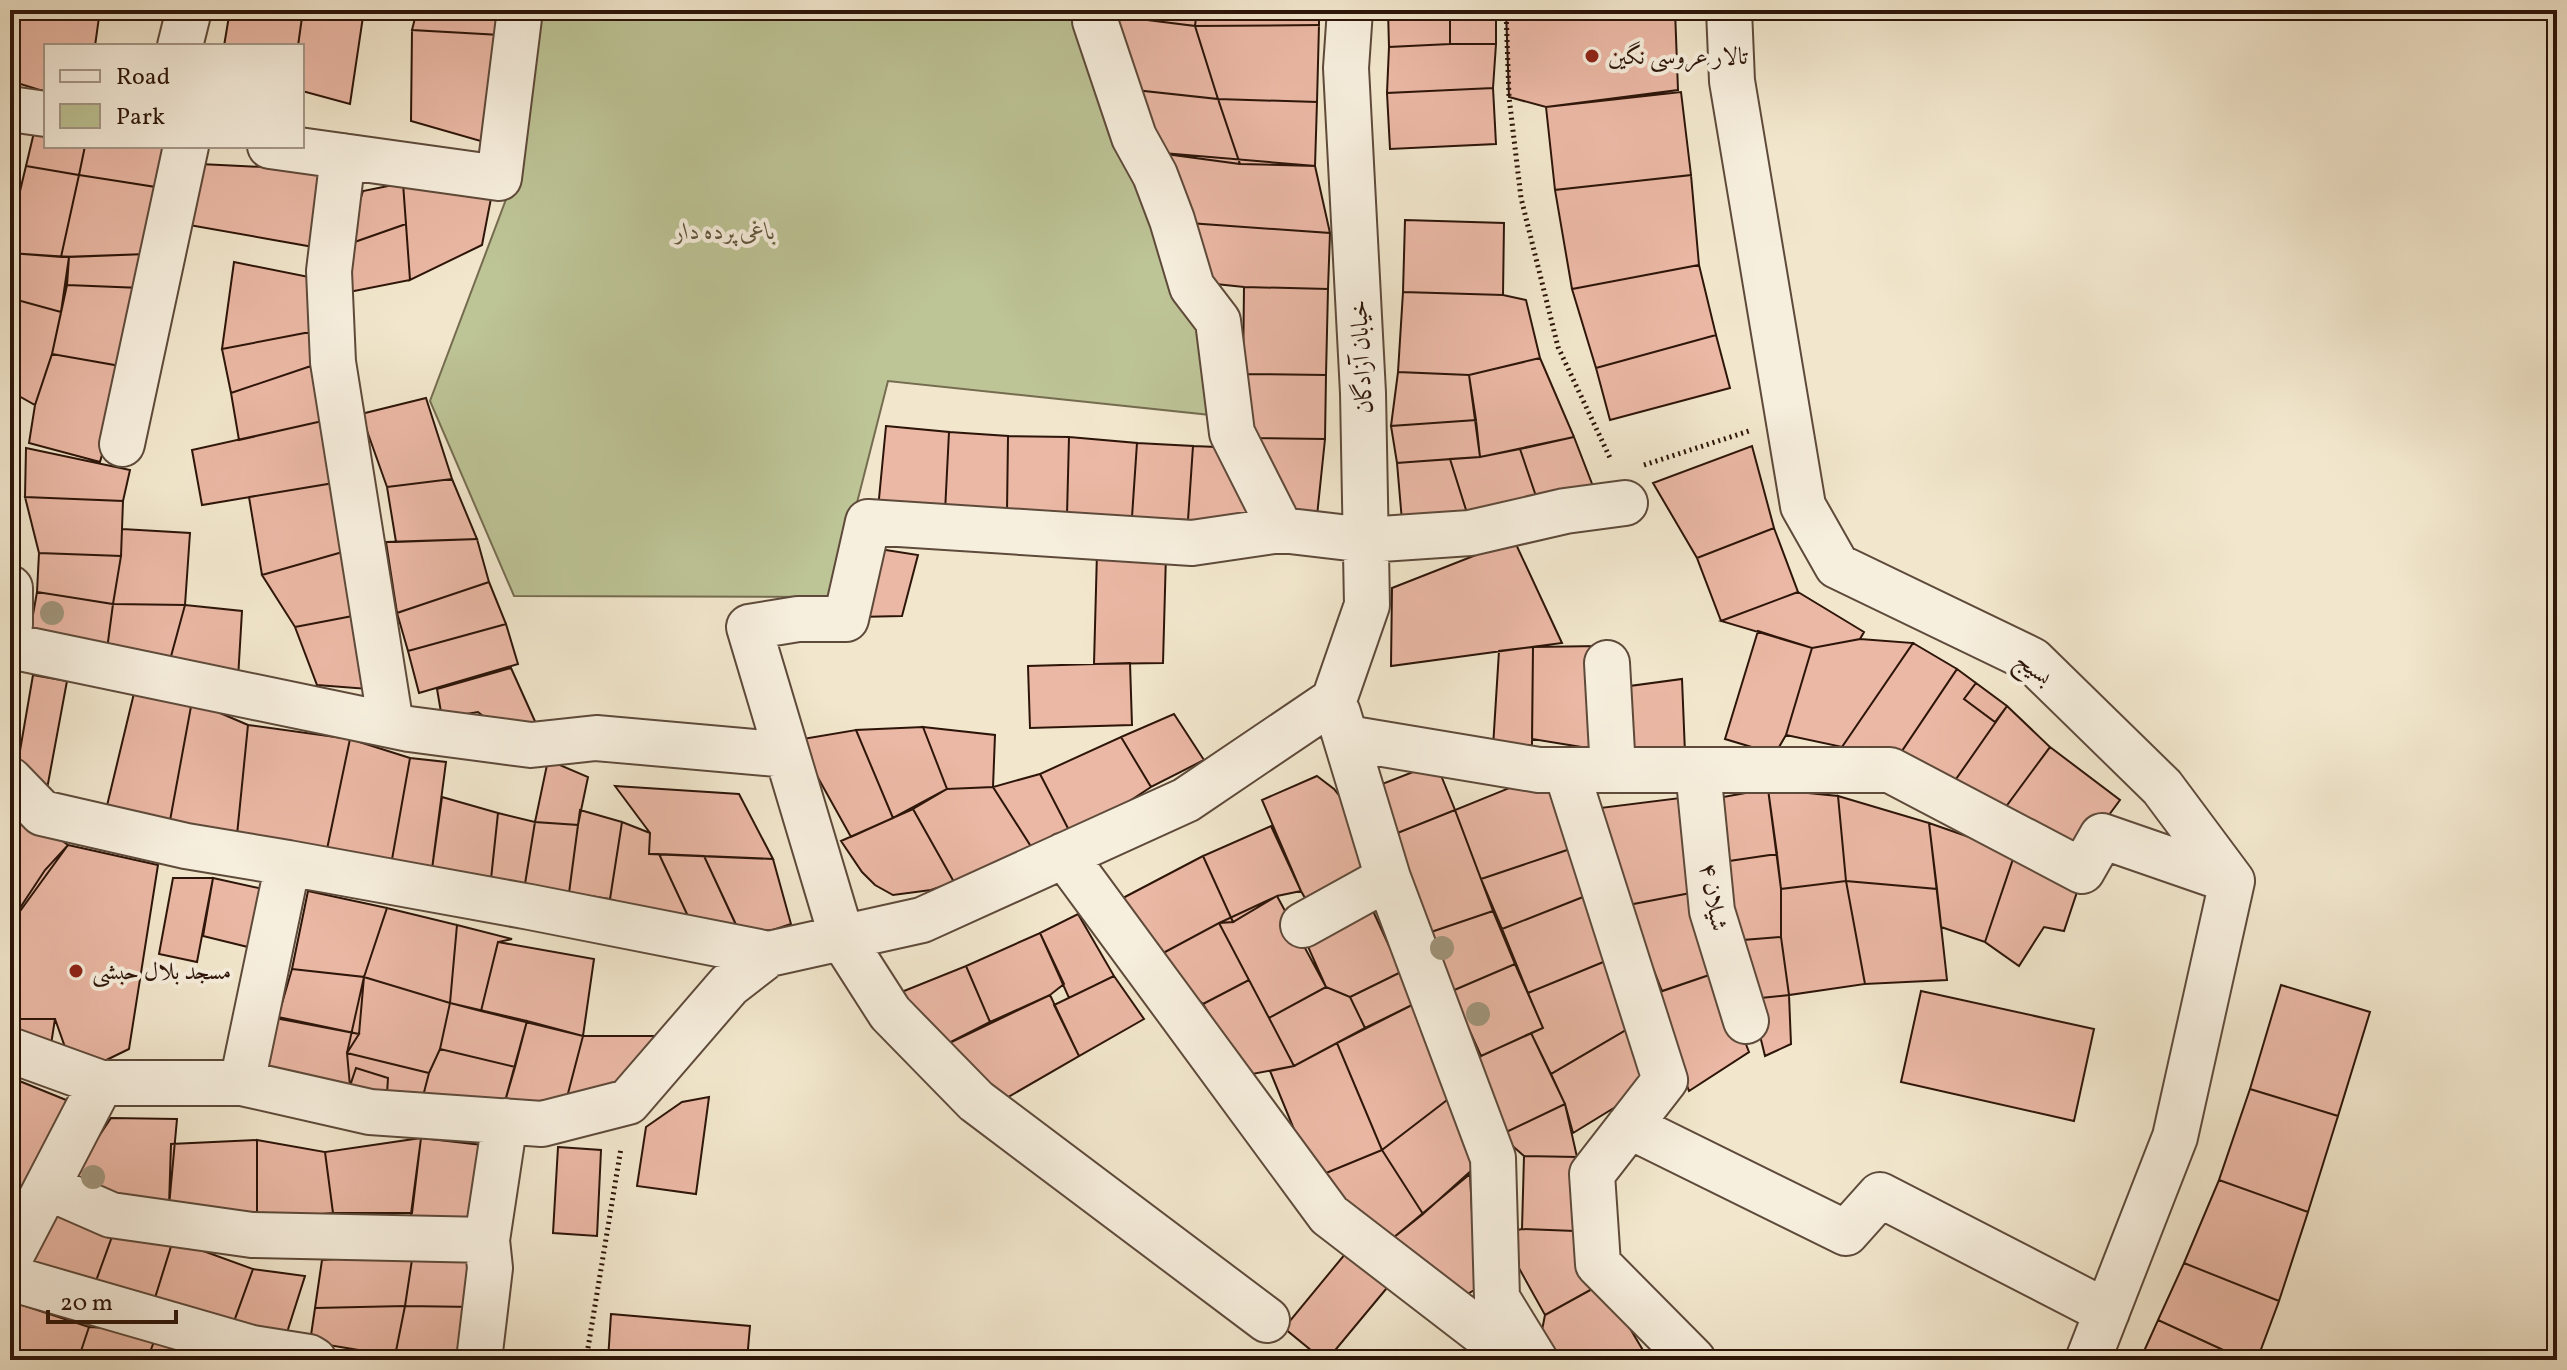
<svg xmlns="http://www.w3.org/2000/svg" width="2567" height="1370" font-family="Vollkorn,Amiri,serif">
  <rect width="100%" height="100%" fill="#f2e7cd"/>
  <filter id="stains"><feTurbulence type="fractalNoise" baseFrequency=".0025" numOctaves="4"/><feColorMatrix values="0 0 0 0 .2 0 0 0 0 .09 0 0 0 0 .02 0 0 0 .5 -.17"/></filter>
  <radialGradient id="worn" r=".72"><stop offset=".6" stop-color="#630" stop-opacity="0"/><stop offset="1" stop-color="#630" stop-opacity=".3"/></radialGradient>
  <path fill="#bdc496" stroke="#756c50" stroke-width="2" d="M541,10H1093L1230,417L888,381L833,597L514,596L430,401L508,194Z"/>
  <path fill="#ebb8a5" stroke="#2d1509" stroke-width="2" d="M13,10H100L95,46H46V92L14,82Z
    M230,10H303L298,46H224Z
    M303,10H364L350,104L302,91V46H298Z
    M417,10H503L500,35L412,30Z
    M1106,10H1197L1195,26L1107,15Z
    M1197,10H1319V25L1195,26Z
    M1388,10H1450V44L1389,47Z
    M1450,10H1496V44H1450Z
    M1506,10H1675L1678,90L1546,107L1509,97Z
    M1107,15L1195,26L1218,99L1126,89Z
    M1319,25L1317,102L1218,99L1195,26Z
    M412,30L500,35L491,144L411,121Z
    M1450,44H1496L1493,88L1387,93L1389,47Z
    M1493,88L1496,144L1390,149L1387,93Z
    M1126,89L1218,99L1240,164L1151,152Z
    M1681,92L1691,175L1555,190L1546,107Z
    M1218,99L1317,102L1315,166L1240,164Z
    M35,128L46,129V146H85L79,175L26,166Z
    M85,146H165L156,187L79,175Z
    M1151,152L1315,166L1330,233L1189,223Z
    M200,164L326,170L319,248L189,225Z
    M26,166L79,175L61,257L10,253V233Z
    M79,175L156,187L147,254L61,257Z
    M1691,175L1699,265L1572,289L1555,190Z
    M403,183L406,224L346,245L363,191Z
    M403,183L493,188L482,245L410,280Z
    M1405,220L1504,223L1503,295L1403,292Z
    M1189,223L1330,233L1328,289L1244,287L1197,282Z
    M406,224L410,280L339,294L346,245Z
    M10,253L69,257L61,312L10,298Z
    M147,254L141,288L67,285L69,257Z
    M234,262L309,277L310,332L222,349Z
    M1699,265L1716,335L1596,368L1572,289Z
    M67,285L141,288L126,367L52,354Z
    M1244,287L1328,289L1326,375L1243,374Z
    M1403,292L1503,295L1526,300L1540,358L1469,375L1398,372Z
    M10,298L61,312L52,354L35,405L10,391Z
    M310,332L311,366L231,393L222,349Z
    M1716,335L1730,388L1610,420L1596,368Z
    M52,354L126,367L100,462L29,443L35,405Z
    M1540,358L1574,437L1480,457L1469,375Z
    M311,366L327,420L239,440L231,393Z
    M1398,372L1469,375L1476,420L1391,426Z
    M1243,374L1326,375L1325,439L1242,438Z
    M426,398L452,479L387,487L361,414Z
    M327,420L334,483L202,505L192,450Z
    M1476,420L1480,457L1397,463L1391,426Z
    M886,426L949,432L945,512L878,509Z
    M949,432L1008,436L1007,513L945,512Z
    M1008,436L1069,437L1067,515L1007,513Z
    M1069,437L1137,443L1132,517L1067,515Z
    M1574,437L1594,489L1540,508L1520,449Z
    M1242,438L1325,439L1317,516L1296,514Z
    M1137,443L1193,446L1188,520L1132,517Z
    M1193,446L1217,447L1264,521L1188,520Z
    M1752,446L1774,528L1697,558L1653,483Z
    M26,448L130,470L123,501L25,497Z
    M1520,449L1540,508L1467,513L1450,459L1480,457Z
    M1450,459L1467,513L1402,521L1397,463Z
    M452,479L477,539L396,542L387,487Z
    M334,483L346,551L262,575L249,497Z
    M25,497L123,501L121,556L39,553Z
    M1774,528L1798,592L1721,621L1697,558Z
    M122,529L190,533L185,605L113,604L121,556Z
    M477,539L489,582L397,613L386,542Z
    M1514,540L1562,643L1391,666L1392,588Z
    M873,548L918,555L902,616L857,617Z
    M346,551L358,615L295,627L262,575Z
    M1097,552L1166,554L1163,663L1094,664Z
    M39,553L121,556L113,604L37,592Z
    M489,582L506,624L408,651L397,613Z
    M37,592L113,604L106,657L29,637Z
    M1798,592L1864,632L1860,639L1812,648L1721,621Z
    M113,604L185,605L167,671L106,657Z
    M185,605L242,611L238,679L167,671Z
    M358,615L368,689L317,685L295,627Z
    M506,624L518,664L419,693L408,651Z
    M1758,631L1812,648L1786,735L1775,754L1725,739Z
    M1860,639L1913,643L1842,747L1786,735L1812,648Z
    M1913,643L1957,669L1900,754L1842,747Z
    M1599,646L1600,750L1532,739L1533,647Z
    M1533,647L1532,745L1493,747L1499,651Z
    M1130,663L1132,725L1030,728L1028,666Z
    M511,668L538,728L504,733L478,712L442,718L437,689Z
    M1957,669L2007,706L1954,782L1900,754Z
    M33,675L67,681L47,789L16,774Z
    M1682,679L1685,753L1623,752L1630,686Z
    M1976,683L2007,706L1995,722L1964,699Z
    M135,689L192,701L169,826L105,814Z
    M192,701L248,725L237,835L169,826Z
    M2007,706L2050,747L2005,808L1954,782Z
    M1174,714L1204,760L1151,787L1121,737Z
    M248,725L350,739L326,854L237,835Z
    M923,727L947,789L893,818L856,730Z
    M923,727L995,735L993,787L947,789Z
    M856,730L893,818L851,837L797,740Z
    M1121,737L1151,787L1073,838L1040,774Z
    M350,739L410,758L391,865L326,854Z
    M2050,747L2120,800L2075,861L2005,808Z
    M410,758L446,762L432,869L391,865Z
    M548,760L588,777L578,825L535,822Z
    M1436,763L1455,810L1395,834L1377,786Z
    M1040,774L1073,838L1032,848L993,787Z
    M1544,774L1570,849L1481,879L1455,810Z
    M1317,776L1334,789L1349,808L1369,875L1313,912L1301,891L1262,800Z
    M615,786L739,794L773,859L649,854L650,833Z
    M993,787L1032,848L954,882L913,809L947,789Z
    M1768,789L1777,854L1722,862L1712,799Z
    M1768,789L1838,796L1846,881L1781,889Z
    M1838,796L1929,823L1937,889L1846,881Z
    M442,797L498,813L491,879L432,869Z
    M1688,797L1701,891L1628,905L1600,808Z
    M10,803L68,845L10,925Z
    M913,809L954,882L931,890L893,895L875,885L862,872L841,841Z
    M580,810L622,822L610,899L569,893Z
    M1455,810L1493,911L1431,932L1395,834Z
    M498,813L535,822L525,884L491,879Z
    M535,822L578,825L569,893L525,884Z
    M622,822L650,833L649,854H659L694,929L610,899Z
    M1929,823L2015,853L1985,942L1941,927Z
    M1271,826L1301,891L1277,896L1233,922L1203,856Z
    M68,845L158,865L129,1049L94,1066L65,1047L55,1019H10V923L45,870Z
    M1570,849L1588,895L1502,929L1481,879Z
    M2015,853L2080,883L2064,931L2044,927L2019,966L1985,942Z
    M659,854L704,856L739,931L694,929Z
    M1777,854L1781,889V937L1731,941L1722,862Z
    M704,856L773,859L791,924L743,940Z
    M1203,856L1233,922L1219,923L1152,959L1121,899Z
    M173,878H213L197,962L159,954Z
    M213,878L272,891L252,948L203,936Z
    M1846,881L1937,889L1947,980L1865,984Z
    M1846,881L1865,984L1789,995L1781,937V889Z
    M308,891L387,908L364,977L292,969Z
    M1701,891L1718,972L1662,991L1628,905Z
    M1588,895L1613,958L1528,993L1502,929Z
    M1277,896L1326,987L1269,1018L1219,923Z
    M1368,900L1401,972L1350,997L1326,987L1305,940Z
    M387,908L457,925L450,1003L364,977Z
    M1493,911L1515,964L1452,991L1431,932Z
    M1078,914L1114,976L1069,998L1040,933Z
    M1219,923L1249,980L1203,1004L1152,959Z
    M457,925L512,939L498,942L481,1011L450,1003Z
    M1040,933L1064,984L1050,995L990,1022L966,966Z
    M1781,937L1789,995L1751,999L1731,941Z
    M498,942L594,959L583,1036L481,1011Z
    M1613,958L1631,1027L1551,1074L1531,1033L1543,1028L1528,993Z
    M1515,964L1543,1028L1481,1056L1452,991Z
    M966,966L990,1022L941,1047L899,993Z
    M292,969L364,977L359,1034L278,1017Z
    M1401,972L1416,1003L1365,1028L1350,997Z
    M1718,972L1749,1052L1689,1091L1654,994Z
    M1114,976L1144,1019L1079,1056L1054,1005Z
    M364,977L450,1003L440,1049L429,1073L347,1053Z
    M1249,980L1269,1018L1294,1066L1247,1075L1203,1004Z
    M2281,985L2370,1012L2338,1116L2250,1089Z
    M1326,987L1350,997L1365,1028L1294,1066L1269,1018Z
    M1921,991L2094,1029L2074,1121L1901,1082Z
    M1050,995L1079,1056L1003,1100L941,1047Z
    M1789,995L1791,1044L1765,1056L1751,999Z
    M450,1003L527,1021L515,1067L440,1049Z
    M1416,1003L1451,1097L1382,1150L1337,1043Z
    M275,1018L359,1034L347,1053L350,1086L265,1070Z
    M10,1019H55L50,1051L10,1040Z
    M527,1021L583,1036L566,1101L504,1105Z
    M1631,1027L1648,1087L1573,1133L1565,1104L1551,1074Z
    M1531,1033L1565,1104L1500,1135L1470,1073L1481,1056Z
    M583,1036H667L627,1076L584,1099L566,1101Z
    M1337,1043L1382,1150L1314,1178L1270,1071L1294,1066Z
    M440,1049L515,1067L504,1105L422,1100L429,1073Z
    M347,1053L429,1073L422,1100L350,1086Z
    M356,1068L388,1078L387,1094L350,1086Z
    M12,1078L76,1104L25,1192L10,1186Z
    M2250,1089L2338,1116L2308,1212L2219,1180Z
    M709,1097L696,1194L637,1186L646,1127L682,1102Z
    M1451,1097L1483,1160L1423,1214L1382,1150Z
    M1565,1104L1577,1157L1524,1156L1500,1135Z
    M111,1118L177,1119L169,1206L112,1204L69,1181Z
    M421,1138L491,1146L484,1235L409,1229Z
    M421,1138L412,1213H333L325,1152Z
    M257,1140V1220L169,1206L171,1144Z
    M257,1140L325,1152L333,1213L257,1220Z
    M558,1147L601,1150L597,1236L553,1233Z
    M1382,1150L1423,1214L1393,1238L1314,1178Z
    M1524,1156L1577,1157L1575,1231L1522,1229Z
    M1470,1174L1476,1289L1459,1299L1393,1238Z
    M2219,1180L2308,1212L2279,1301L2184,1263Z
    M57,1203L114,1231L96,1281L26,1265Z
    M1522,1229L1575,1231L1603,1283L1545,1315L1515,1261L1513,1231Z
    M114,1231L173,1240L154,1301L96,1281Z
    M1360,1236L1401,1271L1327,1360H1323L1284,1328Z
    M173,1240L253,1269L232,1327L154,1301Z
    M478,1250L474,1307L405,1306L413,1253Z
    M413,1253L405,1306L315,1308L322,1260Z
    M2184,1263L2279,1301L2257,1360H2245L2158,1320Z
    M253,1269L305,1276L283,1345L232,1327Z
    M1603,1283L1644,1352L1632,1360H1561L1542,1330L1545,1315Z
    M10,1301L89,1327L78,1360H10Z
    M405,1306L474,1307L464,1357L395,1356Z
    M405,1306L395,1356L310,1342L315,1308Z
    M611,1314L750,1326L747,1360H608Z
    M2158,1320L2245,1360H2140Z
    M89,1327L158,1331L147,1360H78Z
    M158,1331L214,1352L212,1360H147Z
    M395,1356L464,1357L463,1360H394Z"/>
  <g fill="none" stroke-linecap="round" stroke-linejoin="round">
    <defs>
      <path id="minor" d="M1097,10L1095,21L1134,137L1155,175L1172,220L1192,287L1218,321L1232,433L1281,530
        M1729,10L1732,81L1803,506L1837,566L2032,660L2162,787L2232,881L2175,1137L2088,1360
        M180,46L189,10
        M10,109L46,114
        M270,146L499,178L520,10
        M343,156L329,271L333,362L391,725
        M122,444L186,146
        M10,588V625
        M10,646L409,729L531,745L596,738L787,755
        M1607,663L1613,770
        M1334,700L1367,605L1363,393L1346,68L1350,10
        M1338,713L1388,878L1493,1158L1497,1298L1535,1360
        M1347,738L1539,770H1890L2082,871L2102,836L2232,881
        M1566,770L1665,1080L1592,1174L1598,1264L1693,1360
        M1698,770L1712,911L1746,1021
        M10,780L42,813L186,846L288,863L242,1083L370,1112L542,1124L628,1102L729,985L769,954L922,920L1186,800L1334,700
        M1064,855L1329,1215L1485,1335L1515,1328
        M288,863L530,907L769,954
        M1303,925L1388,878
        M10,1050L101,1083H242
        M1629,1126L1846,1233L1880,1195L2107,1312
        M47,1187L111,1215L252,1235L487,1240
        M10,1258L101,1083
        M10,1278L252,1348L309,1357L314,1360
        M1267,1320L976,1101L890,1013L842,938L749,627L798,619H846L868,522L1192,543L1281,530L1366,540L1470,533L1565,511L1625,503
        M479,1360L490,1268L487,1240L505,1121"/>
    </defs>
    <use href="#minor" stroke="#5e4a3a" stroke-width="48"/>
    <path stroke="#2d1509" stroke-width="5" stroke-dasharray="2 4" stroke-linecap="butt" d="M1506,10L1509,97L1521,198L1558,347L1611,460
      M1644,465L1749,431
      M586,1360L621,1148"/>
    <use href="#minor" stroke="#f7efde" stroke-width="44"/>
  </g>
  <g fill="#a1957c">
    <circle cx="52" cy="613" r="12"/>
    <circle cx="1442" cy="948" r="12"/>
    <circle cx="1478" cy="1014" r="12"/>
    <circle cx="93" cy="1177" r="12"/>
  </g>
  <g fill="#8f2418" stroke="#f7efde" stroke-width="3">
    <circle cx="1592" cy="56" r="8"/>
    <circle cx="76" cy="971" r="8"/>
  </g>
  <g text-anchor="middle" stroke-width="8" stroke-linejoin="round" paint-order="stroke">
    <g font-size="24" fill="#2d1509" stroke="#f7efde" text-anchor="start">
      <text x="1608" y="64">تالار عروسی نگین</text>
      <text x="92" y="979">مسجد بلال حبشی</text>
    </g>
    <g font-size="24" font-style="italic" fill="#5f523a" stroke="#f7efde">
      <text x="725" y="239">باغی پرده دار</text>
    </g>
    <g font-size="24" fill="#2d1509" stroke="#f7efde">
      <text transform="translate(1361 357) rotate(-93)" y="8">خیابان آزادگان</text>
      <text transform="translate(2034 668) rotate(37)" y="8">بسیج</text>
      <text transform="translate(1714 897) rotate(80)" y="8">شیلان ۴</text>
    </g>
  </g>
  <rect width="2567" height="1370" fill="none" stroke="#f2e7cd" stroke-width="40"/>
  <rect x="12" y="12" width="2543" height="1346" fill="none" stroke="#2d1509" stroke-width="4"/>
  <rect x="20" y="20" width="2527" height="1330" fill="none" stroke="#2d1509" stroke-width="2"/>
  <rect x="44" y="44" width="260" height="104" fill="#f7efde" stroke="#a69889" stroke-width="2"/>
  <rect x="60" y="70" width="40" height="12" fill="#f7efde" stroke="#a69889" stroke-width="2"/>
  <text x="116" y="84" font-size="24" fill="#2d1509">Road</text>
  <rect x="60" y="104" width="40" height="24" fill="#bdc496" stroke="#a69889" stroke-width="2"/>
  <text x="116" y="124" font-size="24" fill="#2d1509">Park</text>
  <path d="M48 1310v12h128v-12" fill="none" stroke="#2d1509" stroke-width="4"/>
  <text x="60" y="1310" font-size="24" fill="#2d1509" stroke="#f7efde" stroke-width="6" paint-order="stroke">20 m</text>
  <rect width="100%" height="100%" filter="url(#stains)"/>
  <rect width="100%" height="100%" fill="url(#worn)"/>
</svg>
